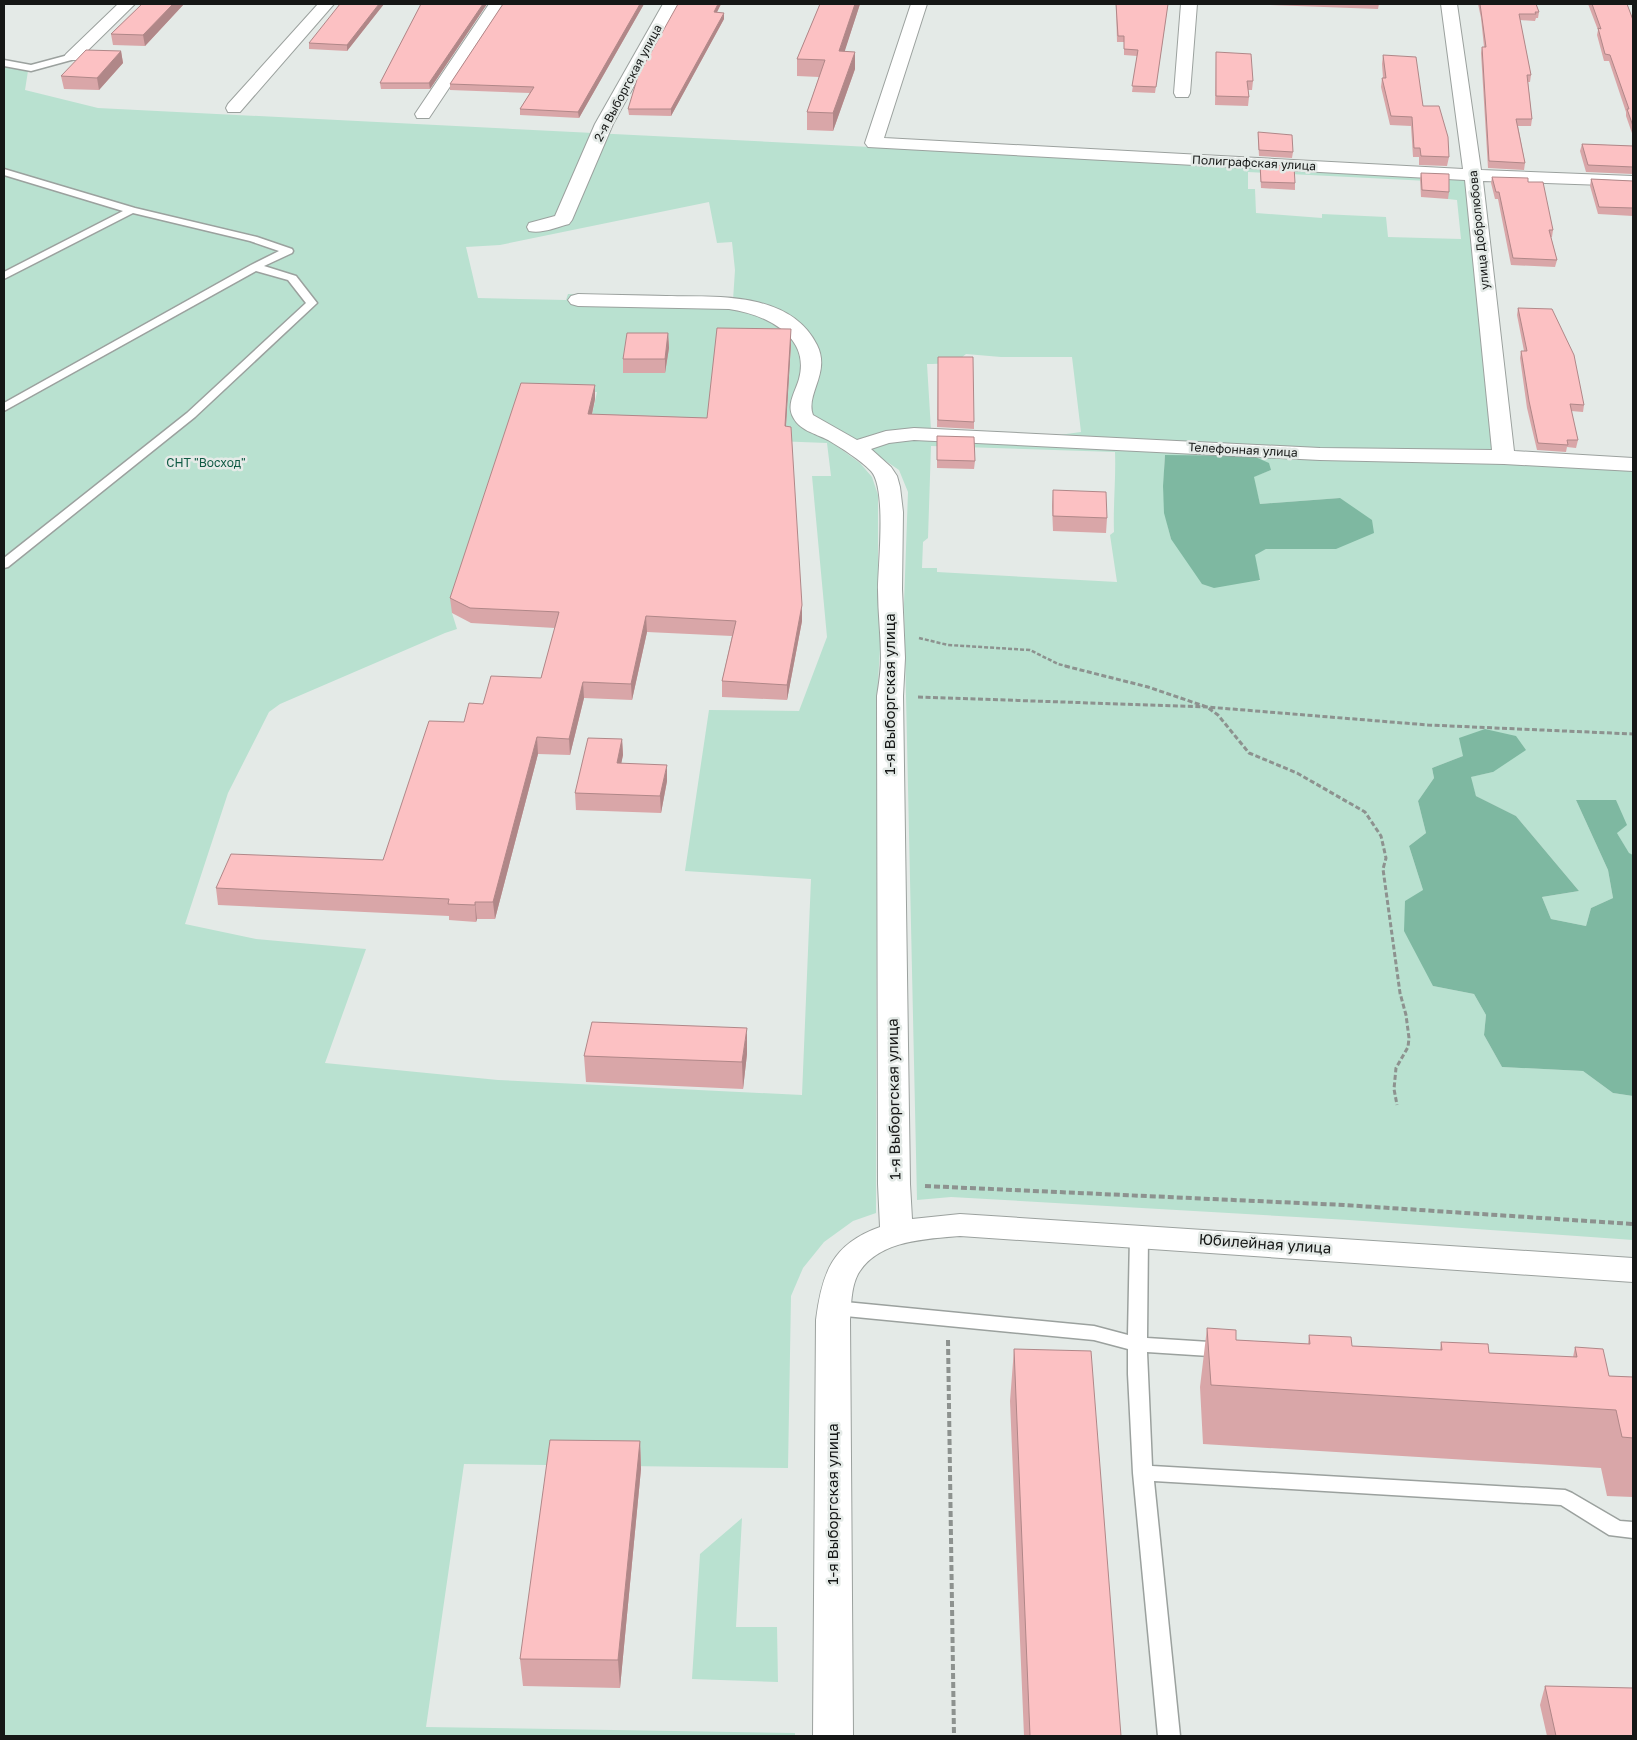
<svg xmlns="http://www.w3.org/2000/svg" width="1637" height="1740" font-family="'Golos Text',sans-serif">
  <rect width="100%" height="100%" fill="#e4eae7"/>
  <path fill="#b9e1d0" fill-rule="evenodd" d="M4,67L28,71L25,90L98,108L1465,177L1496,453L1421,454L884,433L863,438L838,447L860,463L872,477L878,495V605L881,634L877,696L876,1213L853,1221L824,1242L803,1268L791,1296L788,1468L464,1464L426,1727L795,1733V1736H4ZM1248,172L1448,182V199L1457,200L1461,239L1388,237L1386,217L1322,214V218L1256,213L1255,189H1248ZM709,202L717,243L732,242L735,270L733,300L568,294L566,300L478,298L466,247L500,245ZM966,354L1001,357H1072L1081,432L1059,435L931,430L927,364C941,364 956,364 966,354ZM524,391L597,392L589,428L677,437L827,443L831,476H812L827,637L799,711L709,710L685,871L811,879L802,1095L498,1080L325,1063L366,949L256,939L185,924L228,793L269,712L280,704L445,633L457,629L452,613Z
    M914,439L1504,461L1633,471V855L1629,854L1617,833L1576,800L1608,870L1613,898L1591,908L1586,926L1551,919L1542,897L1579,891L1516,816L1476,796L1470,777L1493,772L1463,756L1432,768L1434,778L1418,801L1426,833L1409,846L1423,890L1433,986L1474,994L1486,1015L1484,1035L1502,1067L1583,1071L1613,1093L1633,1096V1240L1349,1220L951,1197L917,1200L904,604L908,492L899,470L868,449L891,442ZM931,446L1115,452C1116,479 1113,505 1114,532L1110,535L1117,582L937,572V568H922L923,542L928,538ZM1165,455L1271,470L1253,477L1260,504L1340,498L1336,549H1266L1254,554L1260,581L1171,539C1162,506 1163,488 1165,455Z
    M742,1518L736,1627H777L778,1682L692,1679L700,1554Z"/>
  <path fill="#7eb8a1" d="M1165,455L1253,456L1269,463L1271,470L1254,477L1260,504L1340,498L1372,520L1374,533L1336,549H1266L1255,555L1260,580L1214,588L1202,584L1171,539L1164,513L1163,486Z
    M1485,729L1516,736L1526,750L1493,772L1471,777L1476,796L1516,816L1579,891L1542,897L1551,919L1586,926L1591,908L1613,898L1608,870L1576,800H1616L1627,825L1617,833L1629,853L1633,855V1096L1613,1093L1583,1071L1502,1067L1484,1035L1486,1015L1474,994L1433,986L1404,931L1405,901L1423,890L1409,846L1426,833L1418,801L1434,778L1432,768L1463,756L1459,738Z"/>
  <g fill="none" stroke-linecap="round" stroke-linejoin="round">
    <defs>
      <path id="lane" d="M72,54L75,55V59L31,71L4,66V60L31,65Z
        M4,169L135,208L257,237L292,249L293,251L292,253L264,266L296,276L317,303L195,417L8,567L4,568V558L187,413L306,303L288,280L256,271L4,411V403L251,265L279,251L250,241L133,213L4,279V272L123,211L4,175Z
        M1139,1230L1145,1232L1148,1236L1147,1338L1225,1343L1232,1345L1234,1350L1232,1355L1225,1357L1147,1352L1152,1466L1565,1490L1572,1493L1620,1521L1633,1522V1538L1609,1535L1561,1505L1154,1481L1180,1736H1158L1133,1473L1128,1374V1349L1094,1340L835,1315L829,1313L826,1308L829,1303L835,1301L1094,1326L1128,1335L1130,1236L1133,1232Z"/>
      <path id="street" d="M118,4H135L78,60H66L64,57L66,54Z
        M318,4H334L240,112H228L226,108L228,104Z
        M489,4H505L429,118H417L415,114Z
        M663,4H679L613,124L572,220L569,224C557,227 542,234 529,231L527,227L529,223L555,216L595,124Z
        M911,4H927L884,138L1463,169L1441,4H1457L1481,170L1633,176V186L1483,181L1514,451L1633,458V471L1504,464L1320,460L914,440L889,443L871,449L891,467L897,476L900,487L903,512L902,589L905,658L903,696L910,1184L912,1219L960,1214L1633,1258V1282L960,1236C926,1239 878,1240 858,1274C851,1287 851,1306 850,1320L853,1736H813L816,1320C822,1273 832,1244 880,1227L878,1184L877,696C879,683 881,671 881,658C881,636 878,613 878,590C878,565 887,488 871,471C859,459 843,449 828,440C815,433 799,431 792,415C787,403 796,390 799,379C811,335 764,314 729,309L578,306L571,304L568,300L571,296L578,294C607,295 636,295 666,296C716,297 790,291 817,345C831,373 805,394 813,415L857,440L886,431L914,428L1320,448L1492,450L1465,180L868,147L865,143Z
        M1181,4H1197L1190,93L1188,97H1176L1174,93Z"/>
    </defs>
    <use href="#lane" stroke="#9ba19e" stroke-width="3"/>
    <use href="#street" stroke="#9ba19e" stroke-width="2"/>
    <path stroke="#8d928f" stroke-width="2.5" stroke-dasharray="4 2" stroke-linecap="butt" d="M919,638L948,645L1030,650L1058,664L1070,667"/>
    <path stroke="#8d928f" stroke-width="3" stroke-dasharray="5 2.5" stroke-linecap="butt" d="M1065,666L1148,687L1207,707L1218,715L1249,753L1297,773L1365,812L1381,836L1386,858L1383,869L1400,993L1406,1015L1409,1038L1408,1047L1396,1068L1394,1089L1397,1105
      M918,697L1207,707L1428,725L1633,734"/>
    <path stroke="#8d928f" stroke-width="4" stroke-dasharray="6 3" stroke-linecap="butt" d="M925,1186L1344,1205L1633,1224
      M948,1340L954,1736"/>
    <use href="#lane" fill="#fff" fill-rule="evenodd"/>
    <use href="#street" fill="#fff" fill-rule="evenodd"/>
  </g>
  <path fill="#d9a6a8" d="M142,4H184L145,46L113,45L111,34Z
    M384,4L347,51L309,49V43Z
    M421,4H487L430,89H381L380,83Z
    M503,4H644L579,118L520,115V109L530,93L450,90V84Z
    M678,4H721L717,12L724,19L671,116L629,115L628,109Z
    M820,4H860L844,52L855,69L833,131L807,130V112L819,77L797,76V59Z
    M1116,4H1168L1155,93L1132,92L1137,56L1124,55V42H1117Z
    M1269,4H1379L1378,9L1269,5Z
    M1478,4H1536L1539,12L1538,18H1536L1535,21L1520,20L1531,75L1530,82H1528L1532,119L1531,126H1518L1525,163L1524,170L1488,168L1481,53L1482,47H1484L1481,18Z
    M1588,4H1627L1633,20V136L1626,116V112L1609,61H1604L1597,35L1598,30Z
    M121,51L123,63L99,90L64,89L61,76Z
    M1216,52L1253,81L1252,90H1248L1249,97L1248,106L1215,105Z
    M1383,55L1423,106L1449,157L1447,166L1419,165V157H1413L1411,126L1390,125L1381,87L1382,78H1383L1382,64Z
    M1258,132L1293,152L1292,158L1259,156L1258,139Z
    M1582,144L1633,146V174L1586,172L1580,151Z
    M1260,164L1295,183V190L1261,188L1260,171Z
    M1421,173L1449,192L1448,199L1421,197L1420,179Z
    M1492,177L1528,182L1553,230L1552,237H1551L1557,260L1555,267L1511,265L1498,199H1495L1491,183Z
    M1591,179L1633,181V216L1598,214L1590,186Z
    M1518,308L1584,405L1583,412L1571,411L1578,440L1576,448L1567,447L1566,452L1537,450L1527,408L1520,358L1521,351H1524L1517,315Z
    M668,333L669,348L665,373H623V359Z
    M791,343L786,426L802,621L787,700L722,697V681L732,636L647,632L632,700L584,698L570,755L538,754L495,919H477L476,922L449,920V916L218,905L216,888L383,860L464,722L483,704L541,678L555,628L471,623L452,613L450,598L595,385V399L592,414L707,418Z
    M938,357L974,422V429L937,427Z
    M937,436L975,461L974,469L937,468Z
    M1053,490L1107,518L1106,533L1053,531L1052,506Z
    M622,739L623,755L621,763L667,781L661,813L576,810L575,793Z
    M747,1054L743,1089L586,1082L584,1056Z
    M1207,1328L1236,1340L1308,1344L1309,1335L1352,1346L1440,1350L1441,1342L1489,1353L1573,1357L1575,1347L1609,1376L1633,1377V1497L1607,1496L1601,1468L1203,1444L1200,1387Z
    M1014,1349L1121,1736H1024L1010,1401Z
    M640,1441L641,1469L620,1688L523,1686L520,1659Z
    M1545,1686L1633,1736H1547L1540,1705Z"/>
  <path fill="#b08788" d="M173,4H184L145,46L143,35Z
    M379,4H384L347,51V45Z
    M483,4H487L430,89L429,83Z
    M640,4H644L579,118L578,112Z
    M718,4H721L714,18V12Z
    M855,4H860L839,69V51Z
    M724,13V19L671,116V109Z
    M121,51L123,63L99,90L97,78Z
    M855,52V69L833,131V113Z
    M791,329V343L785,441V426Z
    M668,333L669,348L665,373V359Z
    M595,385V399L589,428L588,414Z
    M802,605V621L787,700V685Z
    M646,616L647,632L632,700L631,684Z
    M583,682L584,698L570,755L569,739Z
    M537,737L538,754L495,919L493,902Z
    M622,739L623,755L618,780L617,763Z
    M667,765V781L661,813L660,796Z
    M475,902L477,919L476,922L475,905Z
    M747,1028V1054L743,1089L742,1062Z
    M640,1441L641,1469L620,1688L618,1660Z"/>
  <path fill="#fcc1c3" stroke="#b08788" d="M142,4H173L143,35L111,34Z
    M340,4H379L347,45L309,43Z
    M421,4H483L429,83H380Z
    M503,4H640L578,112L520,109L534,87L450,84Z
    M678,4H718L714,12L724,13L671,109H628L638,76Z
    M820,4H855L839,51L855,52L833,113L807,112L825,60L797,59Z
    M1116,4H1168L1156,87L1132,86L1138,50L1124,49V36H1118Z
    M1480,4H1536L1539,12H1535L1536,14H1519L1531,75H1527L1532,119H1516L1525,163L1489,161L1482,47H1486Z
    M1592,4H1627L1633,20V126L1627,109H1629L1610,55L1605,54L1598,28L1601,29Z
    M86,50L121,51L97,78L61,76Z
    M1216,52L1251,54L1253,81H1247L1249,97L1216,96Z
    M1383,55L1416,57L1423,106H1439L1448,137L1449,157L1421,156L1420,148H1414L1412,117L1391,116L1382,78H1386Z
    M1258,132L1292,135L1293,152L1259,150Z
    M1582,144L1633,146V167L1588,165Z
    M1260,164L1294,166L1295,183L1261,182Z
    M1421,173L1449,174V192L1422,190Z
    M1492,177L1528,178V182H1543L1553,230H1549L1557,260L1513,258L1499,192H1496Z
    M1591,179L1633,181V208L1599,207Z
    M1518,308L1552,309L1574,355L1584,405L1570,404L1578,440H1567L1568,445L1538,443L1529,401L1521,351H1527Z
    M717,328L791,329L785,426L791,427L802,605L787,685L722,681L736,621L646,616L631,684L583,682L569,739L537,737L493,902H475V905L448,904L449,899L216,888L231,854L383,860L429,721L464,722L469,703L483,704L491,676L541,678L559,612L470,608L450,598L521,383L595,385L588,414L707,418Z
    M627,333H668L665,359H623Z
    M938,357H973L974,422L938,420Z
    M937,436L974,437L975,461L937,460Z
    M1053,490L1106,492L1107,518L1053,516Z
    M588,738L622,739L617,763L667,765L660,796L575,793Z
    M592,1022L747,1028L742,1062L584,1056Z
    M1207,1328L1236,1330V1340L1310,1344L1309,1335L1351,1337L1352,1346L1442,1350L1441,1342L1488,1344L1489,1353L1577,1357L1575,1347L1603,1349L1609,1376L1633,1377V1438L1622,1437L1616,1410L1211,1385Z
    M1014,1349L1091,1351L1121,1736H1030Z
    M550,1440L640,1441L618,1660L520,1659Z
    M1545,1686L1633,1688V1736H1556Z"/>
  <g text-anchor="middle" stroke-width="5" stroke-linejoin="round" paint-order="stroke">
    <g font-size="12" fill="#151716" stroke="#e4eae7">
      <text transform="translate(628 83) rotate(-62)" y="4">2-я Выборгская улица</text>
      <text transform="translate(1254 163) rotate(3)" y="4">Полиграфская улица</text>
      <text transform="translate(1479 230) rotate(-96)" y="4">улица Добролюбова</text>
      <text transform="translate(1243 450) rotate(3)" y="4">Телефонная улица</text>
    </g>
    <g font-size="12" fill="#105a44" stroke="#e4eae7">
      <text x="206" y="467">СНТ "Восход"</text>
    </g>
    <g font-size="15" fill="#151716" stroke="#e4eae7">
      <text transform="translate(890 694) rotate(-90)" y="5">1-я Выборгская улица</text>
      <text transform="translate(894 1099) rotate(-91)" y="5">1-я Выборгская улица</text>
      <text transform="translate(1265 1244) rotate(4)" y="5">Юбилейная улица</text>
      <text transform="translate(833 1504) rotate(-90)" y="5">1-я Выборгская улица</text>
    </g>
  </g>
  <rect width="1637" height="1740" fill="none" stroke="#151716" stroke-width="10"/>
</svg>
